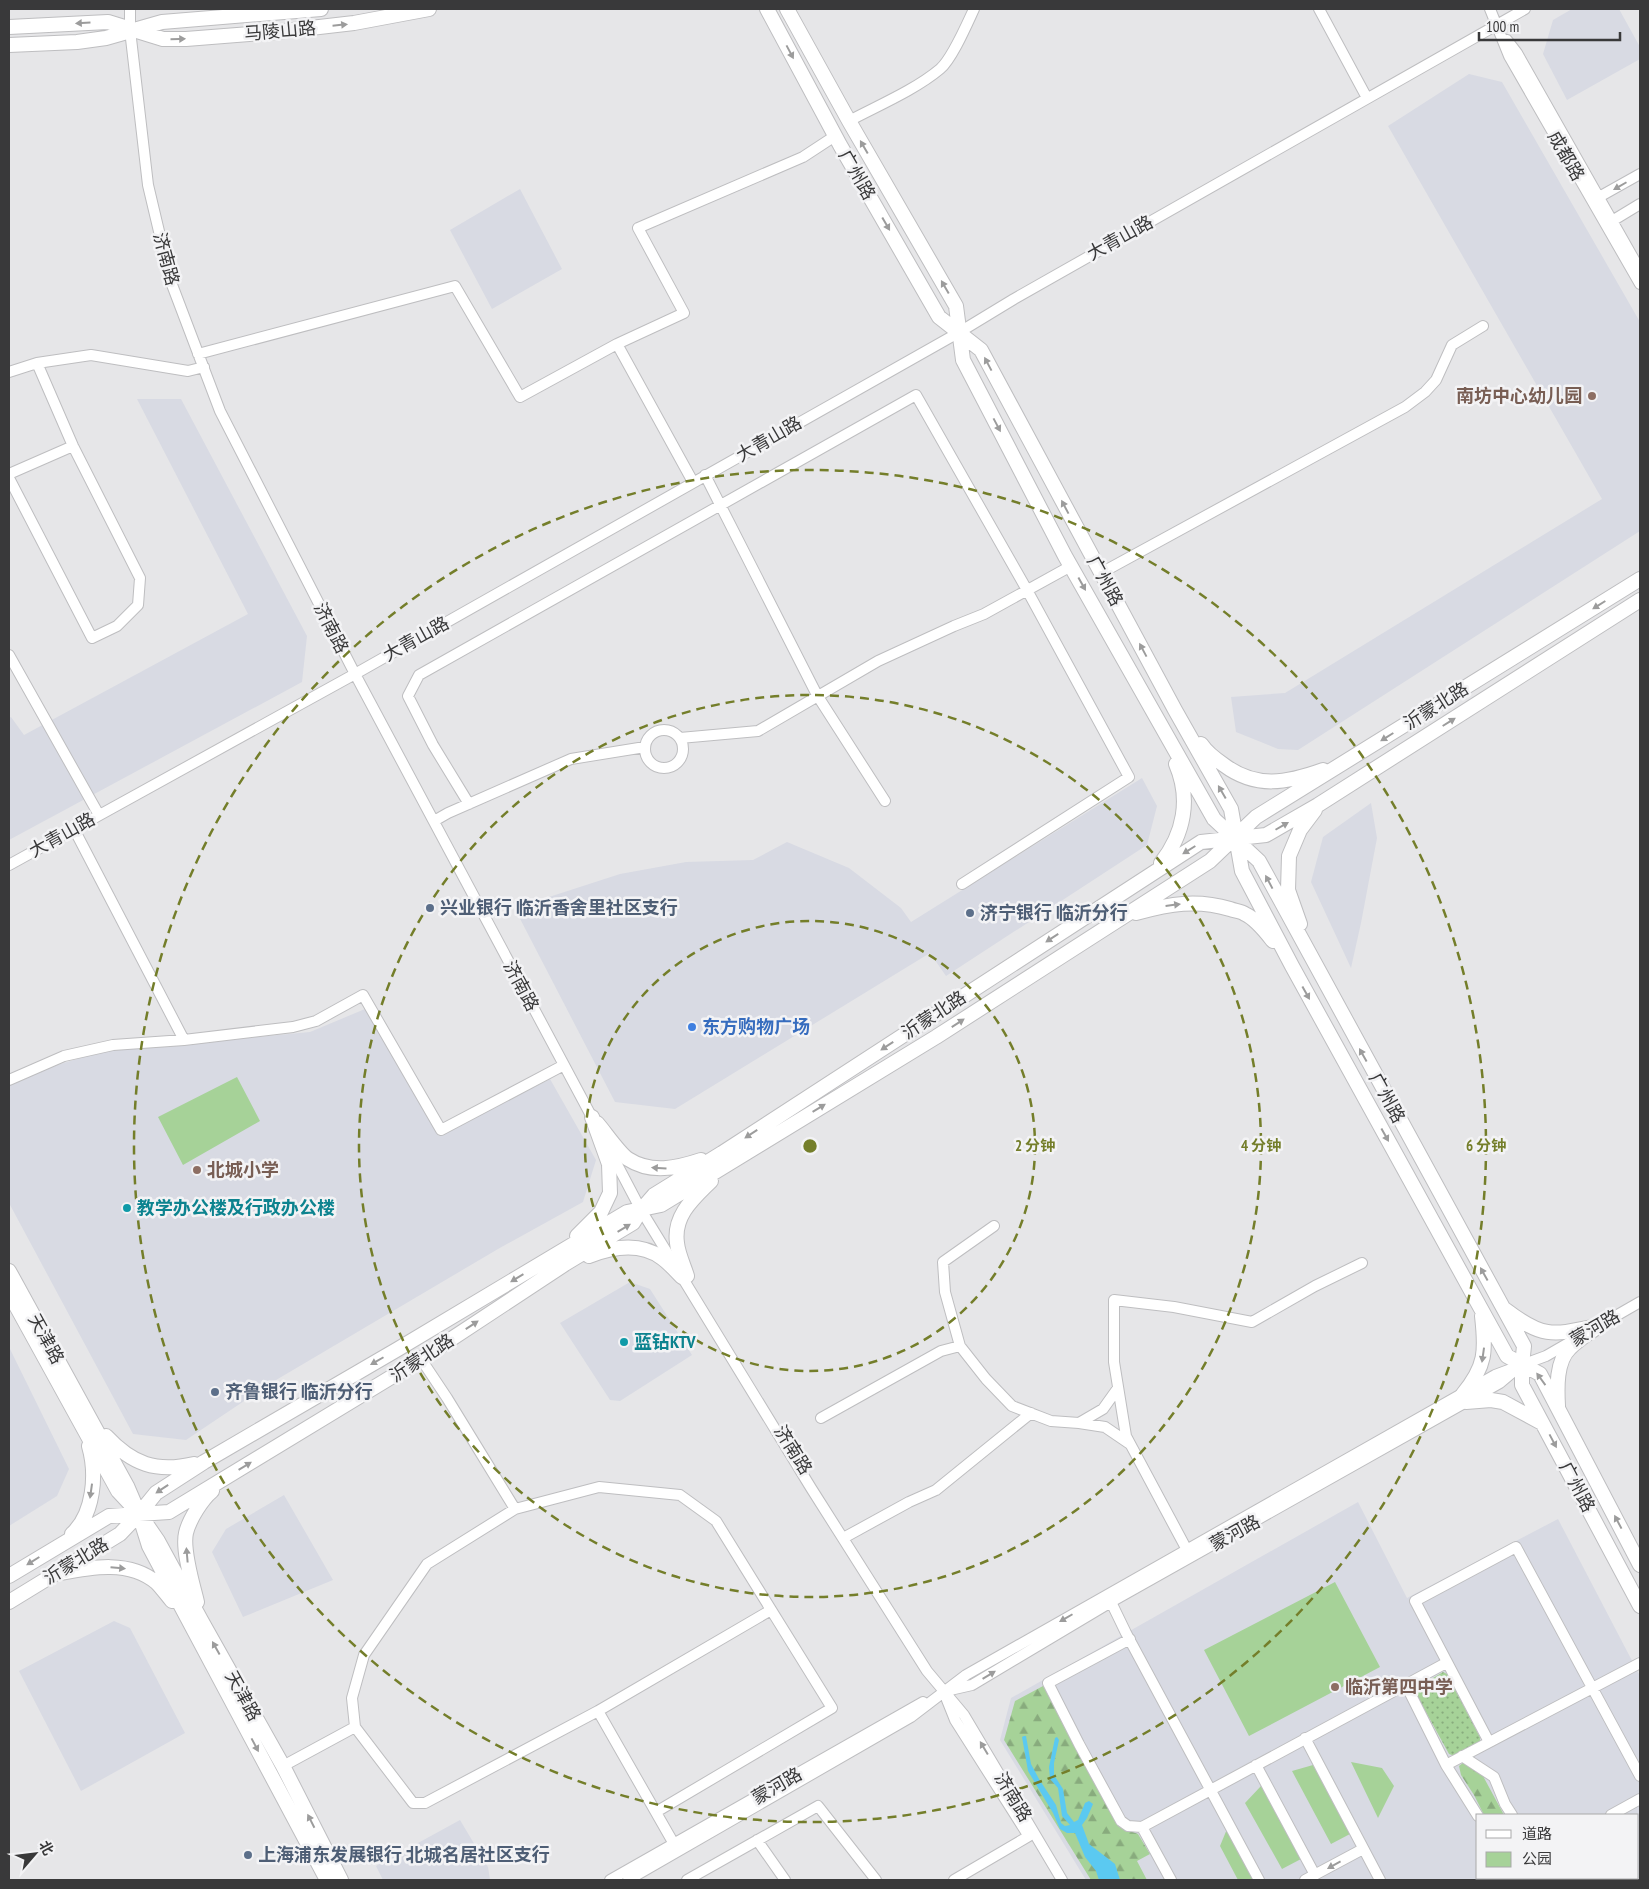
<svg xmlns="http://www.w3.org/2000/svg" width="1649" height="1889" font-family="'PT Sans Narrow','Noto Sans SC',sans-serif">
  <defs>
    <pattern id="grass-dots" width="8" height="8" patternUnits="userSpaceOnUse" patternTransform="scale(1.25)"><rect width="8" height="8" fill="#a6d298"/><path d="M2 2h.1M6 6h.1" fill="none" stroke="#88ab7d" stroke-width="1.8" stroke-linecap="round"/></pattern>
    <pattern id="forest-firs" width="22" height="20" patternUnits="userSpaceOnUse" patternTransform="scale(1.25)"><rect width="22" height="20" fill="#a6d298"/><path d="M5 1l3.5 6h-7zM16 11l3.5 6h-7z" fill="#88ab7d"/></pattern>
  </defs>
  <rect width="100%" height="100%" fill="#e6e6e8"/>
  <path fill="#d8dae3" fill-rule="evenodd" d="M1572,9H1619L1640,47V59L1567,100L1543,54L1553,20Z
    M1469,74L1502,82L1640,322V531L1298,750L1278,749L1236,732L1231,697L1285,693L1602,499L1388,126Z
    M520,189L562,269L492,309L450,230Z
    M137,399H181L307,636L302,682L9,840V718L11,717L24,735L248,614Z
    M1142,778L1157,806L1147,845L946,976L930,953L675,1109L615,1102L516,911L549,897L620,874L686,862L753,860L787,842L849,868L901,908L911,922Z
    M1371,803L1377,838L1361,923L1351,968L1311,882L1323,837Z
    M365,1009L439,1136L550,1079L596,1160L583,1202L498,1249L271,1383L186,1440L133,1434L9,1203V1085L31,1073L100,1052L310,1032Z
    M630,1282L650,1289L692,1355L620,1401L610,1400L560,1323Z
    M9,1347L69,1469L57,1496L9,1526Z
    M284,1495L333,1580L243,1617L212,1552L226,1529Z
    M1358,1502L1407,1598L1558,1519L1640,1676V1880H1086L1000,1740L1011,1698ZM1478,1815H1638V1878H1478Z
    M114,1621L130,1628L185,1733L81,1791L19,1671Z
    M460,1820L488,1867L490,1880H383L376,1866Z"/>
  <path fill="url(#grass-dots)" d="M1443,1672L1447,1674L1480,1737V1742L1455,1756L1449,1754L1416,1694L1418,1687Z"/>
  <path fill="url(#forest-firs)" d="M1043,1686L1120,1827L1138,1834L1150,1854L1137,1861L1147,1880H1091L1004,1740L1015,1701Z
    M1464,1762L1483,1776L1504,1815H1484L1474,1795L1461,1775L1459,1766Z"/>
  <path fill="#a6d298" d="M237,1077L260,1121L183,1165L158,1117Z
    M1335,1582L1380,1667L1249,1736L1204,1650Z
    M1351,1762L1382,1768L1394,1786L1378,1818Z
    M1313,1765L1350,1834L1331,1844L1292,1771Z
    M1261,1786L1301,1859L1282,1869L1245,1803Z
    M1227,1829L1254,1880H1238L1220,1846Z"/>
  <path fill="#5bc9f1" d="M1024,1736H1026L1031,1764L1039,1779L1056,1805L1061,1823L1065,1826L1070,1825L1062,1816L1058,1788L1050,1779L1049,1767L1055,1738L1057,1737L1059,1740L1054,1763V1775L1063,1789L1067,1813L1074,1822L1078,1820L1085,1803L1089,1801L1093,1804L1087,1818L1082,1825L1089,1844L1115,1864L1120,1880H1099L1096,1871L1085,1857L1075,1833H1067L1060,1829L1053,1813L1028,1771L1022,1737Z"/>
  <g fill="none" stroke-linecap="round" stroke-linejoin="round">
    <defs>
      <path id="minor" d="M130,9V30L148,185L171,282L220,411L355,674L595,1123
        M1319,9L1367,98
        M1490,9L1509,56L1640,284
        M1507,40L1517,53L1640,270
        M849,121C877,106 915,90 940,69C952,59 967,24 974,9
        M1599,197L1640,174
        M1612,221L1640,204
        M617,344L693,482
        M198,354L455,286L520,397L617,344L684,313L638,228L803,157L835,136
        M9,372L37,363L91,355L188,371L204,367
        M9,474L73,446
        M705,475L817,695L885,801
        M9,478L92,638L117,626L138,605L140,578L73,446L37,363
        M1101,573L1405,407L1425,392L1436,380L1452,345L1483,326
        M9,655L99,815
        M645 749a19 19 0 1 1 38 0a19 19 0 1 1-38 0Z
        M680,738L758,731L878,661L954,626L984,614L1071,566
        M469,804L433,745L408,696L419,675L916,395L1027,590L1129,777L962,884
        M434,821L448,813L571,759L645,747
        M74,829L184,1040
        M9,865L355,674L958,333L1014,299L1525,9
        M9,1080L64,1056L113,1045L184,1040L293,1027L316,1021L363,995L441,1130L564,1065
        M610,1151L641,1210L811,1488L927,1671L964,1715L1062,1880
        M994,1226L943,1262L945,1292L960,1346L986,1379L1012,1406L1051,1421L1079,1423L1105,1427L1130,1444
        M1593,1329L1640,1302
        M421,1359L447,1398L515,1509
        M821,1418L941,1351L960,1346
        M1079,1423L1103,1409L1118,1388
        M847,1536L909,1502L936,1490L1031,1413
        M1187,1550L1126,1436L1114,1362V1300L1174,1307L1252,1322L1315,1286L1362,1263
        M1111,1602L1126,1633L1259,1880
        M1130,1639L1048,1683L1079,1744L1121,1821L1128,1826L1142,1827
        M1406,1685L1446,1765L1478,1816
        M950,1690L972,1685L1111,1602L1500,1383L1513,1372
        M947,1700L955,1720L1028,1835
        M598,1711L674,1844
        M1305,1738L1380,1880
        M1489,1742L1415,1601L1516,1547L1640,1776
        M1462,1756L1494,1777L1505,1804L1512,1815
        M1256,1765L1315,1875
        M1446,1765L1640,1663
        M283,1766L355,1727
        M656,1812L832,1708L716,1521L680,1495L599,1487L515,1509L427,1564L364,1655L352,1698L355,1727L413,1803H425L598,1711L771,1610
        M1611,1815L1640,1799
        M757,1840L785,1880
        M1506,1878L1508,1880
        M610,1880L923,1702
        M628,1880L911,1717L966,1675L1495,1375L1546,1356L1572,1341
        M687,1880L818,1806L876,1880
        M954,1880L1029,1836
        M1171,1880L1142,1827L1446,1663
        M1305,1880L1363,1849"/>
      <path id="major" d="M767,9L840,145L939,317L981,350L1175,710L1231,809L1242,871L1292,966L1507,1356L1540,1374L1640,1565
        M787,9L849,121L956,306L963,360L1065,556L1214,819L1259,861L1524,1346L1522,1365V1385L1640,1606
        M9,27L108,22L163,39H186L276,32L354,23L429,9
        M9,45L77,42L106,38L162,22L321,9
        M1201,744C1207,753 1215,759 1224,765C1256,789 1287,783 1323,770
        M1161,863C1184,834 1191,799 1176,764
        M1136,913C1170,904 1196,899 1230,909C1235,911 1241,911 1245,914C1256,919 1265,931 1273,941
        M1300,924L1288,890L1289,856L1300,830L1315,810
        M597,1123C605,1132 619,1153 628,1159C651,1174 677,1168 701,1160
        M577,1236L601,1212L610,1193L609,1164L592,1117
        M589,1256C612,1247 640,1242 662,1258C669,1263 676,1271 682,1277
        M9,1271L127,1486L139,1514L149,1546L327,1880
        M687,1276C684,1266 678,1254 677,1243C673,1215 694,1198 711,1181
        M9,1293L118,1491L132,1506
        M1506,1310C1544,1339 1553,1335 1598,1326
        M1463,1394C1486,1366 1486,1351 1482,1316
        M1466,1402L1491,1400L1503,1402L1542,1423
        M1558,1406C1557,1388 1556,1361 1570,1348C1578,1340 1588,1334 1596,1328
        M106,1436C132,1464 156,1473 194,1464
        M147,1525L158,1541L201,1620L283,1766L341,1880
        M72,1534C94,1514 97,1474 89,1446
        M61,1573C92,1567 130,1560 157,1583C162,1588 167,1595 172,1601
        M9,1576L109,1516L169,1512L421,1359L565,1264L633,1223L641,1210L654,1195L722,1153L1201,842L1266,835L1318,805L1640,600
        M9,1602L120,1534L139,1514L156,1493L204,1462L398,1349L627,1212L661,1205L936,1037L1210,861L1256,817L1640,579
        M197,1602C193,1585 182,1550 186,1533C189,1520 202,1499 212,1491"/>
    </defs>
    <use href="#minor" stroke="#bebec0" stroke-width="12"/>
    <use href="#major" stroke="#bebec0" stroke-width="16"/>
    <use href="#minor" stroke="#fff" stroke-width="10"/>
    <use href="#major" stroke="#fff" stroke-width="14"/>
  </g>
  <defs><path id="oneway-solid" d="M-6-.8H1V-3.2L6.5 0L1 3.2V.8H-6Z" transform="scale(1.25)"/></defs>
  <g fill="#9c9c9c">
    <use href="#oneway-solid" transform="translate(83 23) rotate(177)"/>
    <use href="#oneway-solid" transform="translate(340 25) rotate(-6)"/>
    <use href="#oneway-solid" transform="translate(178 39) rotate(-1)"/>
    <use href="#oneway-solid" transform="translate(790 52) rotate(62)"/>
    <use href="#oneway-solid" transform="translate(864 147) rotate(-120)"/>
    <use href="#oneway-solid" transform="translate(1620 186) rotate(150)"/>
    <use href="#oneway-solid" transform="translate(886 224) rotate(60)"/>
    <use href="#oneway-solid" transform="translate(945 287) rotate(-120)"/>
    <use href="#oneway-solid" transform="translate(988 364) rotate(-118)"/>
    <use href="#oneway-solid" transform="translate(997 425) rotate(62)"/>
    <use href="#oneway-solid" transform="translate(1065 507) rotate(-118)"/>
    <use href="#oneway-solid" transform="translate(1082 584) rotate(61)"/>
    <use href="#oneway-solid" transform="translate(1599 605) rotate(148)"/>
    <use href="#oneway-solid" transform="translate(1143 650) rotate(-118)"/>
    <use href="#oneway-solid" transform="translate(1449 722) rotate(-32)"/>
    <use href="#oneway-solid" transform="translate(1387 737) rotate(148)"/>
    <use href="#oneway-solid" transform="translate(1222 792) rotate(-120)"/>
    <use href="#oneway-solid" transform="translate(1282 826) rotate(-30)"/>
    <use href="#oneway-solid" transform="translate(1189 850) rotate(148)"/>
    <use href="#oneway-solid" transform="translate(1269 882) rotate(-118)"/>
    <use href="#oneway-solid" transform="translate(1173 905) rotate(-7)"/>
    <use href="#oneway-solid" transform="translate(1052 938) rotate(147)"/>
    <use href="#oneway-solid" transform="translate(1306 993) rotate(61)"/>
    <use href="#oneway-solid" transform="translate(958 1023) rotate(-33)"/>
    <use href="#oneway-solid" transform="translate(887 1046) rotate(147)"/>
    <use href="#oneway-solid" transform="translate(1363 1055) rotate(-119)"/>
    <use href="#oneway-solid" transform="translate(819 1108) rotate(-31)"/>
    <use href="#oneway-solid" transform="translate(751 1134) rotate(147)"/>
    <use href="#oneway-solid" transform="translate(1385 1135) rotate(61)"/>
    <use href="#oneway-solid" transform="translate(659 1168) rotate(-176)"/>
    <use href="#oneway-solid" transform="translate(624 1228) rotate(-31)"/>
    <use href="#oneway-solid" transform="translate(1484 1274) rotate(-119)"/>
    <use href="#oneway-solid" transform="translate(517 1278) rotate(149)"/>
    <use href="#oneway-solid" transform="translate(472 1325) rotate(-33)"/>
    <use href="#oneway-solid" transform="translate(1483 1355) rotate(98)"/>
    <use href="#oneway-solid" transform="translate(377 1361) rotate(150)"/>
    <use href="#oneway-solid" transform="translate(1541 1379) rotate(-126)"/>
    <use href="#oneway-solid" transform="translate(1553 1441) rotate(62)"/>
    <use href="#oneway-solid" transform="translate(245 1466) rotate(-31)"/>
    <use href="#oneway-solid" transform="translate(162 1489) rotate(146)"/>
    <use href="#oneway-solid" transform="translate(91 1491) rotate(98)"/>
    <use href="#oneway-solid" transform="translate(1618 1522) rotate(-118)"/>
    <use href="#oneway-solid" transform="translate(187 1555) rotate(-95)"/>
    <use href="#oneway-solid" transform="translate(33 1561) rotate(148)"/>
    <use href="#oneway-solid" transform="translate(118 1568) rotate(5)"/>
    <use href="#oneway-solid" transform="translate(1066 1618) rotate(150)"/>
    <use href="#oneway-solid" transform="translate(216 1648) rotate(-119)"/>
    <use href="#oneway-solid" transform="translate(989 1675) rotate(-31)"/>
    <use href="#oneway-solid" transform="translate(255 1745) rotate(62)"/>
    <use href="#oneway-solid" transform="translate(984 1748) rotate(-121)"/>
    <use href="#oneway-solid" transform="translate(311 1821) rotate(-117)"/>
    <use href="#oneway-solid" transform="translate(1334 1865) rotate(151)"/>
  </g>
  <g fill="none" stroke="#747e2a" stroke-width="2.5" stroke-dasharray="9 6">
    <circle cx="810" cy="1146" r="225"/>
    <circle cx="810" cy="1146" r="451"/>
    <circle cx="810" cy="1146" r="676"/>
  </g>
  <g fill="#8d6e63" stroke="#f3f3f5" stroke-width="2">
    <circle cx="1592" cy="396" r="5"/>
    <circle cx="197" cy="1170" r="5"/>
    <circle cx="1335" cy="1687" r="5"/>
  </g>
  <g fill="#5c6f8a" stroke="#f3f3f5" stroke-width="2">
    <circle cx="430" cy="908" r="5"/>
    <circle cx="970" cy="913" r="5"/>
    <circle cx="215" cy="1392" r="5"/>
    <circle cx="248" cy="1855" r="5"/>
  </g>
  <circle fill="#3f7fe0" stroke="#f3f3f5" stroke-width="2" cx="692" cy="1027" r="5"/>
  <g fill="#0f9aa8" stroke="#f3f3f5" stroke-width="2">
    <circle cx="127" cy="1208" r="5"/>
    <circle cx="624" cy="1342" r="5"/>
  </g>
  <g text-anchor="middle" stroke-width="5" stroke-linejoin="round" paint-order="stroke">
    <g font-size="18" fill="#39393a" stroke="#f3f3f5">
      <text transform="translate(280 31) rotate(-5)" y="6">马陵山路</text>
      <text transform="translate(1566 156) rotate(60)" y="6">成都路</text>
      <text transform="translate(857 175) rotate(60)" y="6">广州路</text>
      <text transform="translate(1120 238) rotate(-29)" y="6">大青山路</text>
      <text transform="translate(166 259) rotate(75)" y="6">济南路</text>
      <text transform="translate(769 439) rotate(-30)" y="6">大青山路</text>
      <text transform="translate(1105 581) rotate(61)" y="6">广州路</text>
      <text transform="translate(331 628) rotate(63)" y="6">济南路</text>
      <text transform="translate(416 639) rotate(-29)" y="6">大青山路</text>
      <text transform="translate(1436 706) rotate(-32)" y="6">沂蒙北路</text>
      <text transform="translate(62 835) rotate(-29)" y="6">大青山路</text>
      <text transform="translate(521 986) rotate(62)" y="6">济南路</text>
      <text transform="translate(934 1015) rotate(-33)" y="6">沂蒙北路</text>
      <text transform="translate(1387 1098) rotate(61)" y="6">广州路</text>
      <text transform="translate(1595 1328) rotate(-30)" y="6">蒙河路</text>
      <text transform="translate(46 1339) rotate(61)" y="6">天津路</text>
      <text transform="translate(422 1358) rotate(-33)" y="6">沂蒙北路</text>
      <text transform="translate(793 1450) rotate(58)" y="6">济南路</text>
      <text transform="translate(1577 1487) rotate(62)" y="6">广州路</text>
      <text transform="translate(1235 1533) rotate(-29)" y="6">蒙河路</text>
      <text transform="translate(76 1561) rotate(-31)" y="6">沂蒙北路</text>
      <text transform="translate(243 1696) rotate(61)" y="6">天津路</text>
      <text transform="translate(777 1786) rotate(-30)" y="6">蒙河路</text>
      <text transform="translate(1013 1797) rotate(59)" y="6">济南路</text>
    </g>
    <g font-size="18" font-weight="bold" fill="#785e54" stroke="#f3f3f5" text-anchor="start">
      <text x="1582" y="402" text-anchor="end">南坊中心幼儿园</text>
      <text x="207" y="1176">北城小学</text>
      <text x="1345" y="1693">临沂第四中学</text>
    </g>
    <g font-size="18" font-weight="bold" fill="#4e5e75" stroke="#f3f3f5" text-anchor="start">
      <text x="440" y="914">兴业银行 临沂香舍里社区支行</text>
      <text x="980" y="919">济宁银行 临沂分行</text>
      <text x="225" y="1398">齐鲁银行 临沂分行</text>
      <text x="258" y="1861">上海浦东发展银行 北城名居社区支行</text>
    </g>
    <g font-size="18" font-weight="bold" fill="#366cbe" stroke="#f3f3f5" text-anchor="start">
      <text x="702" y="1033">东方购物广场</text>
    </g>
    <g font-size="18" font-weight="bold" fill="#0d838f" stroke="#f3f3f5" text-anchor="start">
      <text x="137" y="1214">教学办公楼及行政办公楼</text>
      <text x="634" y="1348">蓝钻KTV</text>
    </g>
  </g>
  <circle cx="810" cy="1146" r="8" fill="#747e2a" stroke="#f3f3f5" stroke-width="2.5"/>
  <g font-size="15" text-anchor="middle" font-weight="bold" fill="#747e2a" stroke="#f3f3f5" stroke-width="5" stroke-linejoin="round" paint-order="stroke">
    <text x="1035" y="1151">2 分钟</text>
    <text x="1261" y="1151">4 分钟</text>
    <text x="1486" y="1151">6 分钟</text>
  </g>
  <rect width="1649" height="1889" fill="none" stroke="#39393a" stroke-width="20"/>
  <rect x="1476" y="1814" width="162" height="65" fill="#f3f3f5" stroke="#a9a9aa"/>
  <rect x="1486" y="1830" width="25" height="8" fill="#ffffff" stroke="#a9a9aa"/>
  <text x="1522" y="1839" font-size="15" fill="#39393a">道路</text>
  <rect x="1486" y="1852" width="25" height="15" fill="#a6d298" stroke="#a9a9aa"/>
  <text x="1522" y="1864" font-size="15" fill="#39393a">公园</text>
  <g transform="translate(35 1854) rotate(62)" stroke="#f3f3f5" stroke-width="4" paint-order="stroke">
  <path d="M0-4L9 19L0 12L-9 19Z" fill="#39393a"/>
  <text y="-8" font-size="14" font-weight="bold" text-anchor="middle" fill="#39393a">北</text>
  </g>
  <path d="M1479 32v8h141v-8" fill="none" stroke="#39393a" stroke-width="2.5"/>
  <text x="1486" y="32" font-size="15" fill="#39393a" stroke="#f3f3f5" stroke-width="4" paint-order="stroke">100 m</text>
</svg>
